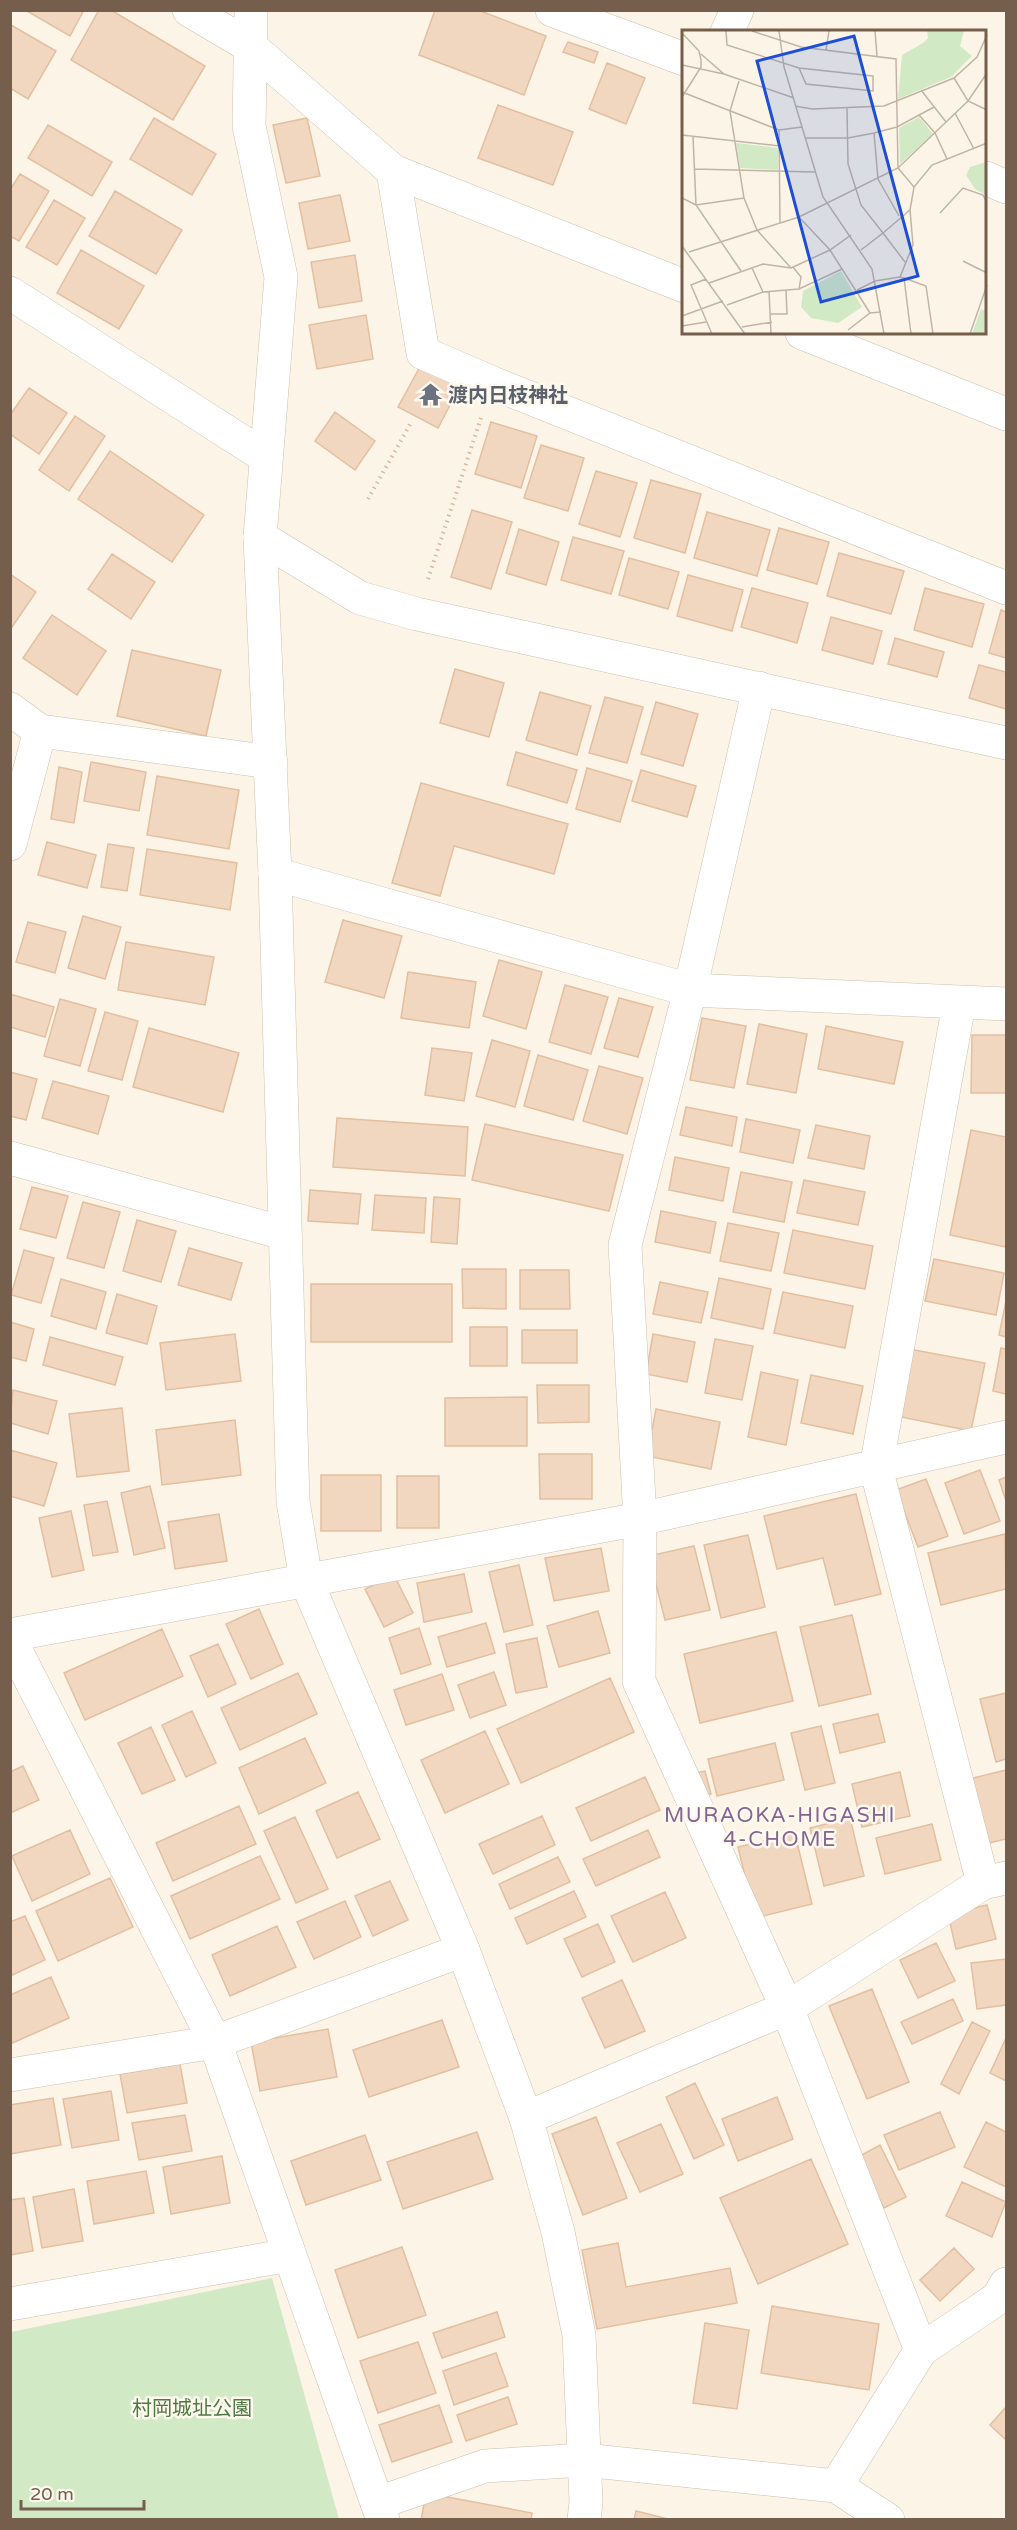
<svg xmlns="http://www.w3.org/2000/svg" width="1017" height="2530" font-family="'Varela Round','Noto Sans JP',sans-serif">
  <rect width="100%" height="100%" fill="#fcf5e7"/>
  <path fill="#d2e9c6" d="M272,2278L339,2519H11V2332Z"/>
  <path fill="#f1d7c0" stroke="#e3bfa0" stroke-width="1.5" d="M25,10H84L70,36Z
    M99,10H111L205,66L173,120L71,60Z
    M435,10H478L546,36L524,95L419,55Z
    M11,25L56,51L28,99L10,88Z
    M568,42L598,52L594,63L563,52Z
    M607,63L645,78L626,124L589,109Z
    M498,105L573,132L553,185L478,158Z
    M154,118L216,154L192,195L130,159Z
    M307,118L320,176L286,183L273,125Z
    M48,125L112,162L92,196L28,158Z
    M20,174L49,191L19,241L10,236V190Z
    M115,191L182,230L156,274L89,236Z
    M340,195L350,241L308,249L299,203Z
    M54,200L85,218L57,265L26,247Z
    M81,250L144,286L119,329L57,293Z
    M355,255L362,301L319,308L311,262Z
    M366,315L373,359L317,369L309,325Z
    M422,363L461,384L438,428L398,407Z
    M29,388L67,413L39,454L10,434V415Z
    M335,412L375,441L355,470L315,441Z
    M75,416L105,436L69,491L39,470Z
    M491,422L537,436L521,488L475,474Z
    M541,445L584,458L568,511L524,498Z
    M110,451L204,515L172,562L78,499Z
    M596,471L637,483L620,537L579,524Z
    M651,480L701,494L685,553L634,538Z
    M472,510L512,522L491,589L451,577Z
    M707,512L770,530L757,576L694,558Z
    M779,528L829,542L817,584L767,570Z
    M519,529L559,542L546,585L506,573Z
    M573,537L624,551L611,594L561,580Z
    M839,553L904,571L891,614L827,596Z
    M112,554L155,582L131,619L88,589Z
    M629,558L679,572L668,609L619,595Z
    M10,574L36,592L10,630Z
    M688,575L743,590L732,631L677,616Z
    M752,588L808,603L797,643L741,627Z
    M925,588L984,604L972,647L914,630Z
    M1001,610L1006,612V658L989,653Z
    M52,615L106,651L77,695L23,658Z
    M831,617L882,631L873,664L822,650Z
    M895,638L944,652L937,677L888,664Z
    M132,650L221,670L206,736L117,716Z
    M979,665L1006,672V709L969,698Z
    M455,669L504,683L489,737L440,723Z
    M540,692L591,706L577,755L526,740Z
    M605,697L643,707L627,763L589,753Z
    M656,702L698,714L683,766L641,754Z
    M516,752L577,770L567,803L507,785Z
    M91,762L146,772L139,811L84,801Z
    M59,767L82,772L74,823L51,819Z
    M587,768L632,781L620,822L576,809Z
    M641,770L696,786L687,817L632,801Z
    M157,776L239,790L229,849L147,835Z
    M421,783L568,824L554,874L454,846L440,896L392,883Z
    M47,842L96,855L87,888L38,875Z
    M108,844L134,848L127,891L101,887Z
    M147,849L237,863L230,910L140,895Z
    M83,916L121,927L105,979L68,968Z
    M343,920L402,936L384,998L325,982Z
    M28,922L66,932L55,973L16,962Z
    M126,942L214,957L205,1005L118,990Z
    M499,960L542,972L526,1029L483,1016Z
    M408,972L476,982L469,1028L401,1018Z
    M565,985L608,997L591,1054L549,1042Z
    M10,994L54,1007L45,1037L10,1027Z
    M619,998L653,1007L638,1057L604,1048Z
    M60,999L96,1009L80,1066L44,1056Z
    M105,1012L138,1021L122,1080L88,1071Z
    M702,1018L746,1026L734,1088L690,1080Z
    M759,1024L807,1034L796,1093L747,1084Z
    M826,1026L903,1042L894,1084L818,1069Z
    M149,1028L239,1053L223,1112L133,1087Z
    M972,1035H1006V1093H971Z
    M492,1040L530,1051L515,1107L476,1096Z
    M432,1048L472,1053L464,1101L425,1095Z
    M538,1055L588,1070L573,1120L524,1106Z
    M599,1066L643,1078L627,1134L583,1121Z
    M10,1072L37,1079L26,1120L10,1116Z
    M53,1081L109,1096L98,1134L42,1118Z
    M686,1107L737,1117L732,1146L680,1135Z
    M337,1118L468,1127L465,1176L333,1167Z
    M746,1119L800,1130L793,1163L740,1152Z
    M485,1124L623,1155L609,1211L472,1180Z
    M816,1125L870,1136L864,1169L808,1158Z
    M971,1130L1006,1137V1247L950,1235Z
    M675,1157L729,1168L723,1201L669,1190Z
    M741,1172L792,1182L784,1222L733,1212Z
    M804,1180L865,1192L858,1225L797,1213Z
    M32,1187L68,1196L56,1238L20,1229Z
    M310,1190L361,1194L358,1224L308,1221Z
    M375,1195L426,1198L424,1233L372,1230Z
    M434,1197L460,1199L457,1244L431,1242Z
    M83,1202L120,1212L104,1268L67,1258Z
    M661,1211L716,1222L710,1253L655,1242Z
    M137,1220L176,1231L161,1282L123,1271Z
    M728,1223L779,1233L771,1271L720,1261Z
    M793,1230L873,1246L865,1289L784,1273Z
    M189,1248L242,1263L231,1300L178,1285Z
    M24,1250L54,1258L41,1303L11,1295Z
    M934,1259L1004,1273L996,1315L925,1301Z
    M462,1269H506V1309L463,1308Z
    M520,1270H569L570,1309H520Z
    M719,1278L771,1289L763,1329L711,1318Z
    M61,1279L106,1292L96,1329L51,1316Z
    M660,1282L708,1292L701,1323L653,1314Z
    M311,1284H452V1342H311Z
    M783,1292L853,1306L845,1348L774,1333Z
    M117,1294L157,1306L147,1344L106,1333Z
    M1006,1301V1337L999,1335Z
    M10,1322L34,1329L26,1361L10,1357Z
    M470,1327H507V1366H470Z
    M522,1330H577V1363H522Z
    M235,1334L241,1381L166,1390L160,1343Z
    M653,1334L695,1342L687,1382L646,1374Z
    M50,1337L123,1357L115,1385L43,1365Z
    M715,1339L753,1346L742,1400L705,1393Z
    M1001,1348L1006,1349V1394L993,1391Z
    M909,1349L985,1363L971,1431L896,1416Z
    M761,1372L798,1380L786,1445L748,1437Z
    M811,1375L863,1386L853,1434L801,1423Z
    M537,1385H589V1422L538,1423Z
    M13,1390L57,1401L48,1434L10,1423Z
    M527,1397V1446H445V1398Z
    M122,1408L129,1471L77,1477L69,1414Z
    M656,1409L720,1422L711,1469L647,1456Z
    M235,1420L241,1475L162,1485L156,1430Z
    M10,1450L57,1463L44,1506L10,1496Z
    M539,1454H592V1499H540Z
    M980,1470L1000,1521L964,1534L945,1483Z
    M321,1475H381V1531H321Z
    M397,1476H439V1528H397Z
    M1006,1477V1501L999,1480Z
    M926,1479L948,1536L918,1547L896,1490Z
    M150,1486L165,1548L134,1555L121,1493Z
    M856,1494L881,1594L835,1605L823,1558L777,1569L764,1516Z
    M107,1501L118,1552L93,1556L84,1505Z
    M71,1511L84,1570L52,1577L39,1518Z
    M219,1514L227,1561L175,1569L168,1522Z
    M1005,1534L1006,1589L941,1605L928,1553Z
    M748,1535L765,1607L721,1618L704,1545Z
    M694,1546L710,1610L665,1620L649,1556Z
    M601,1548L609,1591L554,1601L545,1558Z
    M519,1565L533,1625L504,1632L489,1572Z
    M464,1574L472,1612L424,1622L417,1583Z
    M394,1575L413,1613L384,1627L365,1589Z
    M259,1609L283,1664L251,1679L226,1624Z
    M598,1611L610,1653L559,1667L547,1626Z
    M852,1615L871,1694L819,1706L800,1627Z
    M486,1623L495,1653L447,1667L438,1637Z
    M419,1628L431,1664L401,1674L389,1638Z
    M162,1629L183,1676L85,1720L64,1673Z
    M776,1632L793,1701L700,1723L684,1654Z
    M537,1638L547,1687L516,1693L506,1644Z
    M218,1644L236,1684L208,1697L190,1656Z
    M494,1672L506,1705L470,1718L458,1685Z
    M298,1673L317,1714L240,1750L221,1708Z
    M442,1674L454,1710L406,1725L394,1690Z
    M610,1678L634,1732L521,1783L497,1729Z
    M1006,1693V1759L996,1762L980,1699Z
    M192,1711L216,1763L186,1777L162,1725Z
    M878,1714L885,1742L840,1753L833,1724Z
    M821,1726L835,1783L805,1790L791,1733Z
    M151,1727L175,1780L142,1794L118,1743Z
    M485,1731L509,1784L445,1813L421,1760Z
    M305,1738L326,1783L259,1814L239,1768Z
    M775,1743L784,1780L717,1796L708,1759Z
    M23,1766L39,1800L10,1813V1772Z
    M1006,1770V1839L985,1844L969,1779Z
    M705,1771L711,1794L702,1796L695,1773Z
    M900,1772L910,1816L862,1827L852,1784Z
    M645,1777L660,1810L591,1841L576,1808Z
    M358,1792L380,1839L337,1858L316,1811Z
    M239,1806L256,1844L173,1881L156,1843Z
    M542,1816L555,1845L493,1874L479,1844Z
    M295,1817L328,1889L296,1903L264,1831Z
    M850,1818L864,1876L824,1886L810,1828Z
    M932,1824L941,1860L885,1874L876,1838Z
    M70,1830L90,1874L32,1901L12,1856Z
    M648,1830L660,1857L596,1886L583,1859Z
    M795,1834L812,1904L755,1918L738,1847Z
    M260,1856L280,1899L190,1939L171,1896Z
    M558,1857L570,1882L510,1909L499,1884Z
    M110,1878L133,1927L58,1961L36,1911Z
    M390,1881L408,1920L373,1936L355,1896Z
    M574,1891L586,1917L527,1944L515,1918Z
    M665,1892L686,1938L633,1962L611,1916Z
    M345,1901L361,1937L314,1959L297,1922Z
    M987,1905L996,1939L956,1949L948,1914Z
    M25,1916L45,1960L10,1976V1922Z
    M598,1924L615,1962L582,1977L564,1939Z
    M277,1926L296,1967L230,1996L212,1955Z
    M936,1943L955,1981L918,1998L900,1960Z
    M1006,1959V2005L977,2009L971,1963Z
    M51,1977L69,2018L10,2044V1995Z
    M622,1980L645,2031L605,2048L582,1998Z
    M872,1989L909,2082L867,2099L829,2006Z
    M953,1999L963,2021L912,2044L901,2022Z
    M442,2020L459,2067L369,2097L353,2050Z
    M972,2022L990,2031L959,2094L941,2084Z
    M328,2029L337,2077L260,2091L251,2042Z
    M1006,2038V2081L990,2073Z
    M180,2064L187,2103L127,2113L120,2074Z
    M695,2083L724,2145L694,2159L666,2097Z
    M111,2091L119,2140L72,2148L63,2099Z
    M777,2097L793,2139L738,2161L722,2119Z
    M53,2098L61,2145L10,2154V2105Z
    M940,2112L955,2147L899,2170L884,2135Z
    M185,2115L192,2151L139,2160L132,2123Z
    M596,2117L627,2198L583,2215L552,2134Z
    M986,2122L1006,2132V2187L964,2167Z
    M661,2124L683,2174L640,2192L617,2143Z
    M477,2132L493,2179L403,2209L387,2162Z
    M365,2135L381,2180L306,2205L291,2161Z
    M880,2145L906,2197L884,2208L858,2157Z
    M222,2156L230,2203L171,2214L163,2167Z
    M811,2159L848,2244L758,2284L720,2198Z
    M146,2171L154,2213L94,2224L87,2181Z
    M962,2182L1006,2202L992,2237L946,2216Z
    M74,2189L83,2241L42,2248L33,2197Z
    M24,2198L33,2251L10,2255V2200Z
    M618,2243L626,2287L730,2268L737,2303L597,2329L582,2250Z
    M402,2247L426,2315L358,2338L335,2270Z
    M954,2248L974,2269L940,2301L920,2280Z
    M772,2306L879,2324L869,2390L761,2373Z
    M497,2312L505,2337L442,2358L433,2333Z
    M705,2323L749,2330L737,2409L693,2403Z
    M418,2342L436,2393L378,2413L360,2361Z
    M496,2353L508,2386L454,2405L443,2371Z
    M508,2397L517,2424L466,2441L457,2415Z
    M439,2405L452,2442L392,2462L379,2425Z
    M1006,2407V2440L990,2425Z
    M426,2493L532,2513L531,2520H421Z
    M636,2511L672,2520H634Z"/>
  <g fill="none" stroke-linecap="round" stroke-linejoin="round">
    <defs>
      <path id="street" d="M189,10L250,46L393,171L684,286
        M552,10L684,59
        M727,32L737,10
        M393,171L423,353L495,384L1006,588
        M986,178L1006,187
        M10,293L266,457
        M802,333L1006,414
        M260,537L360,598L417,614L1006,743
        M10,709L40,731L271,762
        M10,844L40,731
        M275,874L690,990L1006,1004
        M959,1004L876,1468L983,1883
        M10,1158L284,1233
        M10,1635L640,1519L1006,1437
        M10,1639L215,2042L383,2520
        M10,2075L215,2042L463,1950
        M526,2118L787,2008L639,1681L640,1519L625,1245L690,990L759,688
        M10,2304L290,2255
        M921,2350L787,2008L983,1883L1006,1878
        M378,2503L485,2466L584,2460L836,2486
        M888,2520L836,2486L921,2350L998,2298L1006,2284"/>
      <path id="secondary" d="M251,10L249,126L281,277L260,537L275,874L293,1501L306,1580L463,1950L526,2118L558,2232L579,2335L586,2502L584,2520"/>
    </defs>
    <use href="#street" stroke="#cebeae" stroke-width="34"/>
    <use href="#secondary" stroke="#d0bfab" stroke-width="34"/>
    <path stroke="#d6baa2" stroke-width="4" stroke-dasharray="1.5 4.5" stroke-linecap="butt" d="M368,499L412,421
      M428,579L481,418"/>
    <use href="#street" stroke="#fff" stroke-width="33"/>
    <use href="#secondary" stroke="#fff" stroke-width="33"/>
  </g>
  <defs>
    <symbol id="temple-bare" viewBox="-9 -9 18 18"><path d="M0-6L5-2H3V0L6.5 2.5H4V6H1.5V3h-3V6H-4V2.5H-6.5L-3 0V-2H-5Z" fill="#6b7280" stroke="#fef9ee" stroke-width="2.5" paint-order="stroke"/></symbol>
  </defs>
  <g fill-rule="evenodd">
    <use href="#temple-bare" x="414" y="378" width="33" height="33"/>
  </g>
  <g text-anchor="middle" stroke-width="5" stroke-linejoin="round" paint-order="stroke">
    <g font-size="20" font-weight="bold" fill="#5b616d" stroke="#fef9ee" text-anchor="start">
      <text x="448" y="402">渡内日枝神社</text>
    </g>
    <g font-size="20" fill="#507a44" stroke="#fef9ee">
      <text x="192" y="2415">村岡城址公園</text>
    </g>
    <g font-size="21" letter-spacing="1.5" fill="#866491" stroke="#fef9ee">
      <text x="780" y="1822">MURAOKA-HIGASHI<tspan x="780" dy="24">4-CHOME</tspan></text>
    </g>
  </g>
  <g transform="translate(682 30)">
    <rect width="304" height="304" fill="#fcf5e7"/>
    <path d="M245,1H282L278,16L290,26L269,47L216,69L220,25L241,13L246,8ZM237,87L251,104L218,134L217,98ZM54,113L96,118V140L58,138ZM304,132V165L293,159L284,145L288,137ZM159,241L180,277L156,293L129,288L119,277L121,261ZM299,279L304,281V304H290Z" fill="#d2e9c6"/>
    <path fill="none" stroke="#c2b4a4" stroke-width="1.5" d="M44,1L45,15L117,38L191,46V61L124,54L117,38M70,1L119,17L214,29L216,138L232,157M97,1L102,37L141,167L190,239L202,304M193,1L195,26M0,3L17,21L19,30V37L0,67M144,20L147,1M19,24L42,44L112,68M0,35L42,44M272,48L286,71L305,80M57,51L48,81L62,168L75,200L109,238M239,60L264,92M0,62L97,100L120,97M113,76L130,79L202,76L272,48L295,27L305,5M165,78L166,134L179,175L201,203L179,220M273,83L292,119M237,85L253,103L265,129M97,100L98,193M192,103L196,149L217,186M0,105L98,116M11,106L14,175L59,241M123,108H166L192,103L215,97L252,77M12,139L133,142M0,168L14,175L62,168M258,183L281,158L301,165L305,173M117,187L148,220L188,283M0,216L63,304M7,222L117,187L216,138L286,71L305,43M281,231L305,243M223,232L201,203L228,180M111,237L119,247L117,259M70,238L81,262M222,248L244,256L251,304M24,249L9,255L30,304M27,253L81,234L109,238L148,220L169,205M175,260L193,251L218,247M87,261L89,304M45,275L81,262L117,259L160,239M88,284H105L104,260M0,286L41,271M0,296L24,292M60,297L90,292M166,300L188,283L199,282M229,304L222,248L218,247L231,215L228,180L232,157L250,135L305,113M288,304L305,255"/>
    <path fill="#1d4ed8" fill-opacity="0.15" stroke="#1d4ed8" stroke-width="3" d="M172,6L236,246L139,272L75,31Z"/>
    <rect width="304" height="304" fill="none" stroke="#755e4c" stroke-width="3"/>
  </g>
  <rect width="1017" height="2530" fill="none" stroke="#755e4c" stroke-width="24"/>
  <path d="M21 2500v9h123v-9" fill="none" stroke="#755e4c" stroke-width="3"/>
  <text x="30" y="2500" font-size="18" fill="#755e4c" stroke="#fef9ee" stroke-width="4.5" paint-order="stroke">20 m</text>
</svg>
